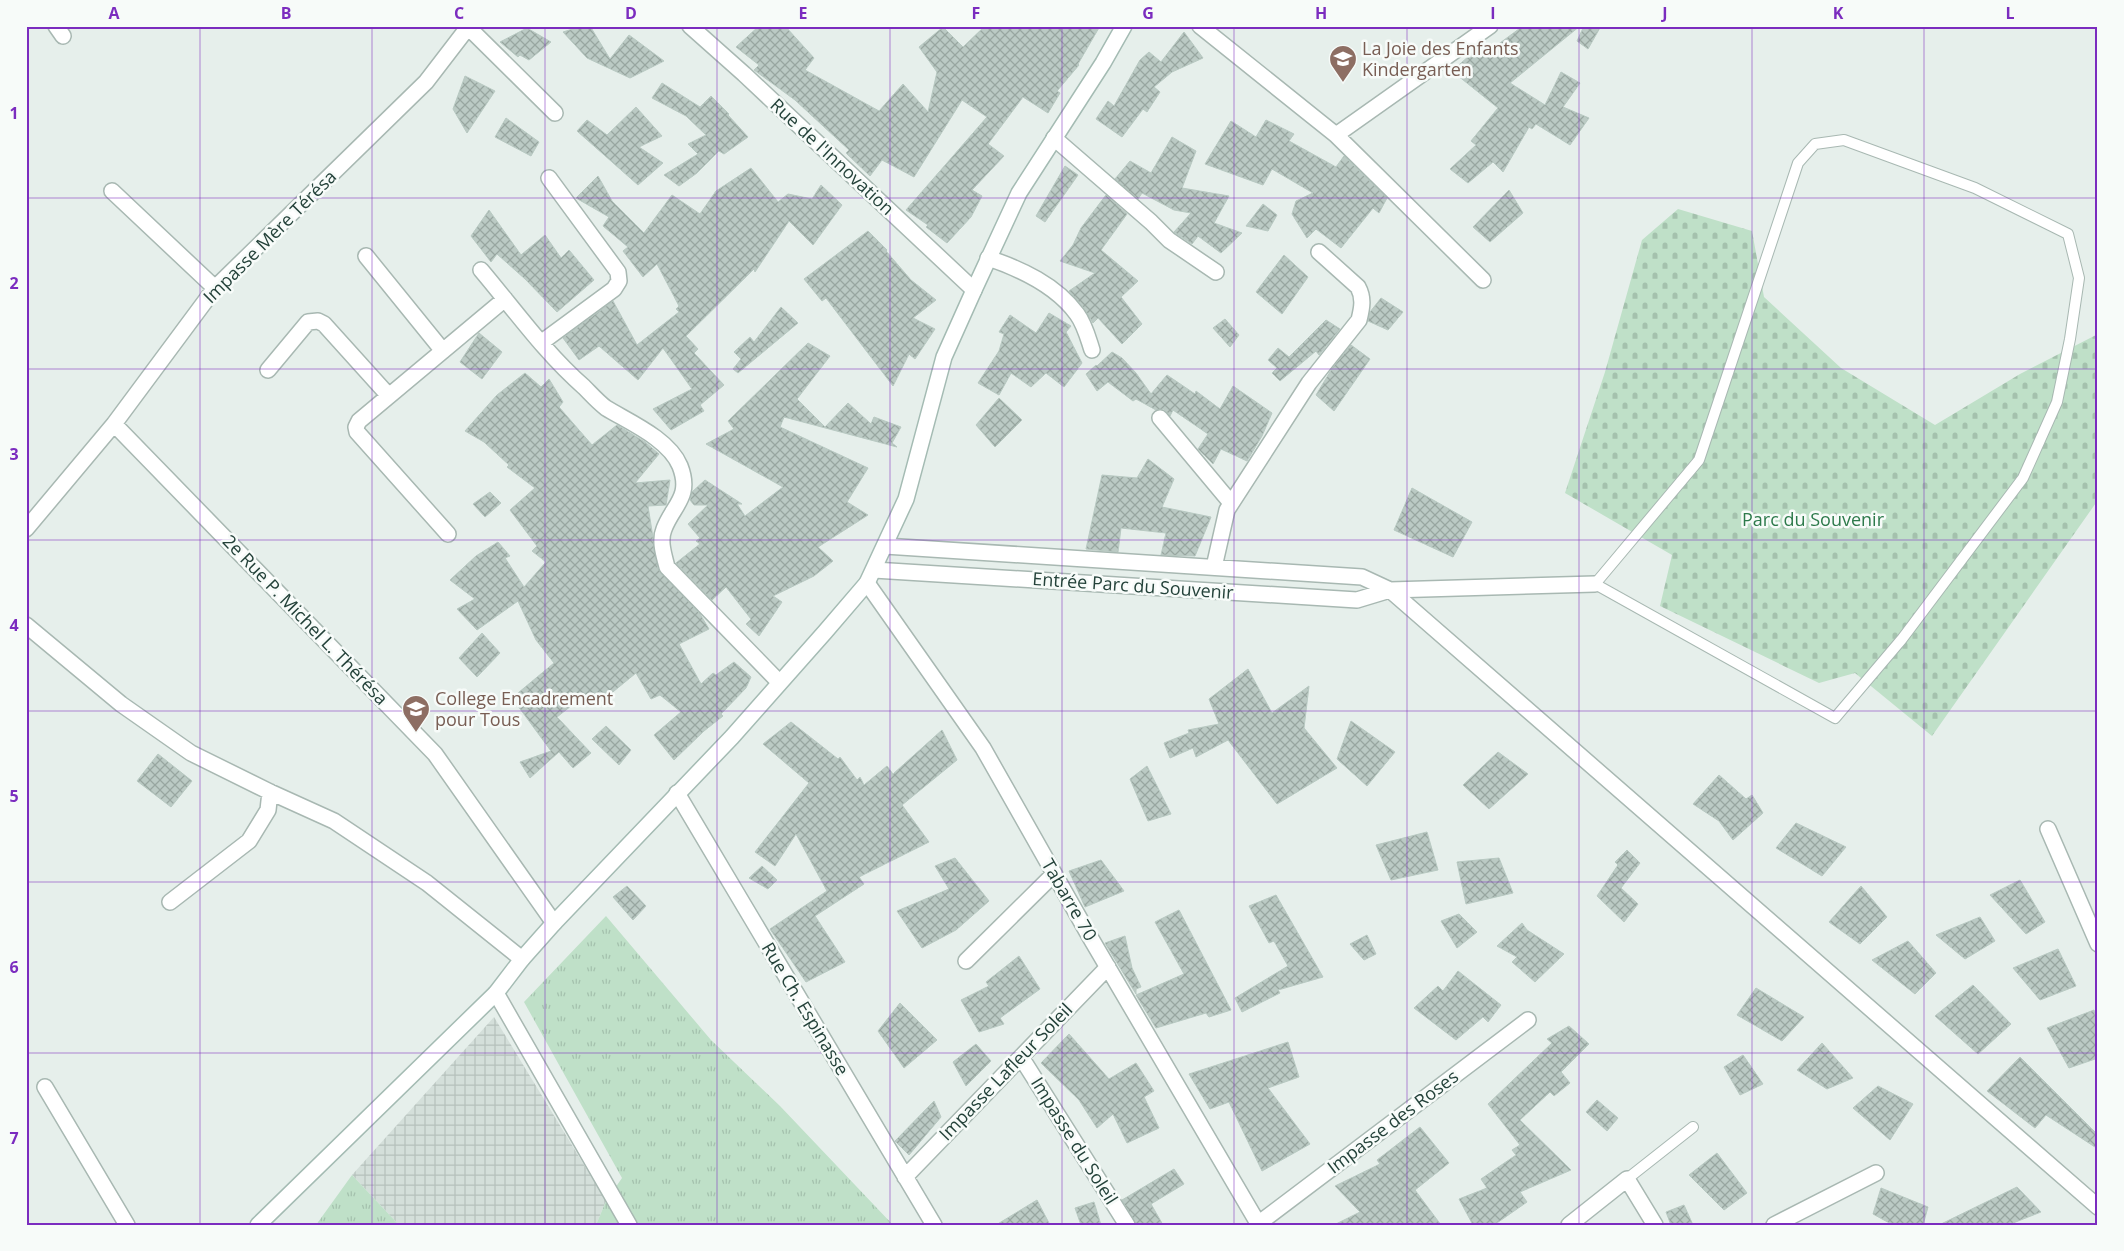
<svg xmlns="http://www.w3.org/2000/svg" width="2124" height="1251" font-family="'Open Sans',sans-serif">
  <defs>
    <pattern id="industrial-grid" width="8" height="8" patternUnits="userSpaceOnUse" patternTransform="scale(1.25)"><rect width="8" height="8" fill="#d4dfda"/><path d="M0 4h8M4 0v8" fill="none" stroke="#b6c1bc"/></pattern>
    <pattern id="grass-tufts" width="24" height="20" patternUnits="userSpaceOnUse" patternTransform="scale(1.25)"><rect width="24" height="20" fill="#bfe0c8"/><path d="M3 7l-1-3M5 7V3M7 7l1-3M15 17l-1-3M17 17v-4M19 17l1-3" fill="none" stroke="#a4c1ad"/></pattern>
    <pattern id="cemetery-stones" width="16" height="16" patternUnits="userSpaceOnUse" patternTransform="scale(1.25)"><rect width="16" height="16" fill="#bfe0c8"/><path d="M2 7V4a2 2 0 0 1 4 0v3zM10 15v-3a2 2 0 0 1 4 0v3z" fill="#a4c1ad"/></pattern>
    <pattern id="building-cross-hatch" width="8" height="8" patternUnits="userSpaceOnUse" patternTransform="scale(1.25)"><rect width="8" height="8" fill="#bbcac4"/><path d="M0 0l8 8M0 8l8-8" fill="none" stroke="#98a6a0"/></pattern>
  </defs>
  <rect width="100%" height="100%" fill="#e6efeb"/>
  <path fill="url(#industrial-grid)" d="M494,1017L606,1201L596,1225H399L352,1175Z"/>
  <path fill="url(#grass-tufts)" d="M606,916L711,1040L780,1106L893,1225H596L606,1201L622,1178L524,1002Z
    M352,1175L399,1225H316Z"/>
  <path fill="url(#cemetery-stones)" d="M1678,209L1752,231L1764,297L1841,368L1935,425L2020,374L2098,334V500L1932,736L1855,673L1819,683L1660,606L1672,555L1565,493L1605,372L1642,240Z"/>
  <path fill="url(#building-cross-hatch)" stroke="#b8c9c2" d="M582,26H590L610,59L629,35L664,61L630,78L587,58L563,32Z
    M759,26H785L814,58L805,70L879,111L903,84L928,112L937,72L919,47L943,27L963,47L985,26H1100L1078,64L1079,65L1057,91L1060,93L1048,113L1023,97L988,144L1004,156L972,190L982,196L971,217L947,243L926,227L928,225L906,210L987,117L962,100L914,177L882,160L870,176L846,153L849,150L795,100L754,70L759,65L736,47Z
    M1523,26H1580L1510,83L1545,105L1561,72L1580,83L1563,107L1589,118L1570,145L1536,124L1532,129L1529,127L1503,172L1493,162L1468,183L1450,169L1476,145L1471,141L1498,108L1452,71L1478,48L1485,54Z
    M1584,26H1601L1588,49L1577,41Z
    M527,28L551,42L529,60L520,55L518,57L500,42Z
    M1184,32L1203,58L1172,72L1154,87L1160,92L1147,112L1143,109L1122,137L1096,119L1108,101L1114,106L1140,60L1149,52L1161,62Z
    M465,76L495,91L467,133L453,109Z
    M662,83L700,107L711,96L729,114L728,115L748,137L724,154L719,151L697,173L679,186L664,175L698,154L688,144L706,135L686,116L652,98Z
    M636,107L662,136L639,147L663,163L638,185L577,131L587,120L607,135Z
    M506,118L539,142L531,156L495,137Z
    M1266,120L1294,134L1289,141L1336,167L1344,156L1387,198L1379,213L1373,208L1341,248L1316,229L1307,238L1292,214L1296,201L1313,193L1272,169L1263,185L1205,164L1231,121L1256,137Z
    M1172,137L1196,151L1182,188L1229,196L1214,223L1242,233L1221,253L1198,236L1192,244L1174,232L1191,213L1174,210L1142,193L1138,199L1115,179L1130,161L1151,173Z
    M1065,166L1078,175L1045,222L1036,216Z
    M751,168L778,202L788,194L812,199L821,185L842,205L813,245L789,221L755,272L754,269L686,336L698,349L694,353L724,385L700,405L704,411L671,430L653,409L692,389L663,348L638,380L599,346L579,360L563,338L613,301L637,345L679,312L676,309L679,306L657,264L643,277L623,251L628,247L603,226L609,217L576,198L598,176L612,201L644,233L672,195L700,214L716,191Z
    M1509,190L1523,213L1490,242L1473,227Z
    M1106,195L1127,214L1101,250L1138,281L1121,297L1142,324L1122,344L1098,318L1093,323L1084,308L1069,291L1095,273L1060,261L1073,245L1081,228Z
    M1263,204L1277,215L1268,231L1246,226Z
    M489,210L521,255L545,235L561,258L569,250L594,280L557,312L525,279L497,254L491,262L471,236Z
    M868,231L887,250L886,251L911,280L936,300L913,318L935,329L915,359L909,354L893,386L826,298L822,301L804,279Z
    M1284,255L1308,277L1282,314L1256,292Z
    M1381,298L1403,312L1388,330L1368,321L1370,312Z
    M781,307L798,323L738,373L733,369L741,359L734,352L750,337L754,342Z
    M1049,313L1071,326L1066,332L1082,363L1064,387L1046,373L1031,387L1011,373L999,395L978,383L999,351L1004,334L999,332L1010,315L1036,333Z
    M1225,319L1239,335L1230,347L1213,328Z
    M1326,320L1340,329L1319,355L1316,351L1280,381L1272,373L1277,368L1268,360L1278,348L1289,357Z
    M479,333L502,352L482,379L460,362Z
    M808,343L830,356L797,399L825,427L848,403L871,424L874,417L901,427L892,443L897,447L784,417L780,427L868,468L847,502L868,515L818,547L833,561L814,576L773,596L782,602L759,636L746,624L751,619L726,587L712,600L676,563L700,544L696,541L700,538L688,524L708,505H694L690,500L692,492L705,480L742,504H737L745,516L783,487L706,444L734,429L728,421Z
    M1351,345L1370,359L1334,411L1316,395L1333,367Z
    M1112,352L1122,358L1136,373L1151,394L1167,375L1195,394L1196,391L1220,409L1233,386L1272,413L1262,436L1247,461L1221,449L1213,464L1198,449L1208,434L1173,410L1170,416L1164,409L1156,410L1136,399L1133,401L1108,382L1097,391L1086,374L1096,365L1097,366Z
    M525,373L541,387L549,379L563,402L559,407L592,445L617,425L645,442L659,454L635,483L670,480L666,505L648,506L658,569L700,614L709,629L679,644L701,684L713,673L716,675L734,662L751,677L746,688L721,714L723,716L704,731L674,760L654,735L681,712L660,695L651,699L636,673L597,705L585,695L557,717L591,753L573,768L559,752L530,778L520,762L551,751L512,698L554,663L536,640L518,601L477,630L457,609L475,599L450,580L476,556L498,542L510,556L505,558L524,587L546,562L532,551L537,546L510,510L535,488L507,467L509,465L484,442L465,431L497,395Z
    M999,398L1022,420L995,447L976,425Z
    M1148,459L1174,479L1162,507L1211,517L1195,556L1161,555L1166,533L1121,528L1118,552L1086,549L1102,475L1137,478Z
    M1412,488L1472,522L1453,557L1394,530Z
    M490,492L501,503L485,517L473,504Z
    M482,633L500,653L477,677L459,658Z
    M1248,669L1272,713L1309,686L1304,728L1337,768L1277,804L1228,740L1196,757L1193,748L1170,758L1164,743L1189,733L1188,730L1219,724L1209,699Z
    M1351,721L1395,752L1367,786L1337,759Z
    M791,722L838,759L840,757L857,780L860,777L864,785L887,766L893,774L942,730L957,760L902,805L929,842L859,877L864,884L815,916L845,962L806,982L770,929L827,891L796,834L775,866L755,852L809,783L763,744Z
    M606,726L631,750L619,765L592,739Z
    M1498,752L1528,774L1489,809L1463,785Z
    M158,754L192,781L171,807L137,781Z
    M1147,766L1171,814L1148,821L1130,779Z
    M1719,775L1746,799L1752,795L1763,813L1733,840L1719,821L1693,804Z
    M1796,823L1846,847L1822,876L1776,848Z
    M1427,832L1438,870L1391,880L1376,845Z
    M1627,850L1640,863L1621,888L1638,904L1624,922L1597,896L1618,865L1615,862Z
    M955,858L989,901L956,930L922,948L897,911L949,889L935,866Z
    M1499,858L1513,893L1466,904L1457,862Z
    M1101,860L1124,891L1085,907L1069,871Z
    M762,866L777,880L768,889L749,878Z
    M2020,880L2045,922L2026,934L1990,895Z
    M627,886L646,906L633,920L613,897Z
    M1861,886L1887,917L1860,944L1829,922Z
    M1276,895L1323,977L1278,990L1280,993L1242,1012L1235,998L1288,966L1274,941L1269,943L1249,906Z
    M1179,910L1231,1010L1209,1017L1206,1013L1156,1028L1136,995L1184,974L1155,922Z
    M1459,914L1477,932L1457,948L1441,921Z
    M1980,917L1995,941L1965,959L1936,935Z
    M1522,923L1527,930L1564,954L1535,982L1512,962L1517,957L1497,946Z
    M1367,935L1376,954L1364,960L1350,944Z
    M1125,936L1132,968L1141,987L1136,989V994L1105,943Z
    M1908,941L1936,973L1915,994L1872,960Z
    M2058,949L2076,986L2040,1000L2013,968Z
    M1019,956L1040,989L1000,1018L1004,1024L979,1032L961,1000L989,986L986,982Z
    M1458,971L1501,1005L1488,1022L1483,1017L1456,1040L1414,1008L1438,986L1443,991Z
    M1973,985L2011,1024L1978,1054L1935,1016Z
    M1756,988L1804,1017L1782,1041L1737,1015Z
    M900,1003L937,1040L904,1068L878,1031Z
    M2094,1010L2098,1028V1058L2069,1068L2047,1028Z
    M1569,1026L1589,1044L1561,1072L1570,1083L1554,1096L1550,1092L1520,1120L1571,1170L1520,1192L1527,1202L1494,1225H1473L1459,1199L1487,1188L1481,1179L1516,1155L1512,1150L1520,1145L1488,1104L1552,1043L1547,1039Z
    M1069,1034L1109,1079L1136,1063L1154,1091L1144,1097L1159,1128L1127,1143L1113,1114L1097,1128L1079,1100L1041,1063Z
    M1288,1042L1299,1077L1268,1088L1310,1144L1262,1171L1229,1102L1210,1109L1189,1074Z
    M1822,1043L1853,1078L1827,1089L1797,1070Z
    M976,1044L991,1061L966,1086L953,1062Z
    M1743,1055L1763,1084L1740,1095L1724,1067Z
    M2020,1057L2098,1135V1149L2046,1115L2035,1128L1987,1091Z
    M1878,1086L1913,1104L1890,1140L1853,1108Z
    M1597,1100L1618,1118L1607,1131L1586,1112Z
    M934,1101L941,1117L909,1155L895,1141Z
    M1420,1127L1449,1163L1415,1190L1441,1225H1334L1360,1212L1335,1186L1380,1164L1377,1160Z
    M1717,1153L1747,1193L1724,1210L1689,1175Z
    M1174,1169L1184,1184L1151,1204L1163,1225H1136L1122,1200Z
    M2017,1187L2041,1212L2008,1225H1939Z
    M1881,1188L1928,1207L1923,1225H1893L1873,1214Z
    M1037,1200L1050,1225H996Z
    M1094,1202L1101,1225H1081L1075,1208Z
    M1684,1205L1693,1225H1671L1666,1212Z"/>
  <g fill="none" stroke-linecap="round" stroke-linejoin="round">
    <defs>
      <path id="service" d="M1844,140L1975,188L2068,234L2079,278L2070,339L2057,402L2023,478L1902,639L1835,718L1595,584L1699,460L1798,163L1815,144Z
        M1627,1179L1693,1127"/>
      <path id="minor" d="M56,26L63,36
        M690,26L744,74L974,290
        M1200,26L1336,135L1483,280
        M468,27L555,113
        M1336,135L1490,26
        M1054,138L1151,222L1169,240L1216,272
        M112,191L215,288
        M366,256L443,351
        M988,258C1021,269 1056,285 1077,314C1085,325 1088,338 1092,350
        M481,270C514,309 545,353 584,387C591,394 598,402 606,408C629,422 669,439 680,466C692,497 673,505 664,529C659,541 664,555 667,567L779,682
        M542,342L614,289L619,281L618,272L549,178
        M268,370L308,322L318,321L324,324L389,396
        M1160,418L1231,503
        M114,424L435,754L554,923
        M26,529L114,424L215,288L426,82L469,26
        M448,534L357,432L356,427L359,421L505,299
        M885,546L1362,577L1390,590L2098,1207
        M1214,567L1227,510L1309,383L1359,320C1362,308 1364,298 1358,287L1319,252
        M874,570L1357,600L1390,590L1595,584
        M867,583L983,748L1090,937L1259,1225
        M26,625L121,704L191,753L270,792L334,821L427,883L522,959
        M677,793L934,1225
        M2048,829L2098,944
        M170,902L249,841L268,810L270,792
        M966,961L1054,874
        M496,993L629,1225
        M1021,1057L1127,1225
        M45,1087L127,1225
        M905,1177L1108,967
        M1258,1224L1528,1020
        M1569,1225L1627,1179L1655,1225
        M1774,1225L1876,1173"/>
      <path id="secondary" d="M258,1225L496,993L522,959L554,923L732,737L825,632L867,583L906,499L944,357L974,290L1019,193L1103,63L1124,26"/>
    </defs>
    <use href="#service" stroke="#a8b8b2" stroke-width="12"/>
    <use href="#minor" stroke="#a8b8b2" stroke-width="18"/>
    <use href="#secondary" stroke="#a4bbb3" stroke-width="18"/>
    <use href="#service" stroke="#fff" stroke-width="10"/>
    <use href="#minor" stroke="#fff" stroke-width="15"/>
    <use href="#secondary" stroke="#fff" stroke-width="15"/>
  </g>
  <path fill="none" stroke="#7b2cbf" stroke-width="1" stroke-opacity="0.55" d="M200,26V1225M372,26V1225M545,26V1225M717,26V1225M890,26V1225M1062,26V1225M1234,26V1225M1407,26V1225M1579,26V1225M1752,26V1225M1924,26V1225M26,198H2098M26,369H2098M26,540H2098M26,711H2098M26,882H2098M26,1053H2098"/>
  <defs>
    <symbol id="school-pin" viewBox="-11 -11 22 30"><path d="M0 17L-7.5 6A9.5 9.5 0 1 1 7.5 6Z" fill="#8d6e63" stroke="#f7fbf9"/><path d="M0-5L7-2L0 1L-7-2ZM-4 1L0 2.5L4 1V4Q0 6-4 4Z" fill="#fff"/></symbol>
  </defs>
  <g fill-rule="evenodd">
    <use href="#school-pin" x="1327" y="43" width="32" height="43"/>
    <use href="#school-pin" x="400" y="693" width="32" height="43"/>
  </g>
  <g text-anchor="middle" stroke-width="5" stroke-linejoin="round" paint-order="stroke">
    <g font-size="18" fill="#785e54" stroke="#f7fbf9" text-anchor="start">
      <text x="1362" y="55">La Joie des Enfants<tspan x="1362" dy="21">Kindergarten</tspan></text>
      <text x="435" y="705">College Encadrement<tspan x="435" dy="21">pour Tous</tspan></text>
    </g>
    <g font-size="18" fill="#24423a" stroke="#f7fbf9">
      <text transform="translate(832 157) rotate(43)" y="6">Rue de l'Innovation</text>
      <text transform="translate(270 237) rotate(-45)" y="6">Impasse Mère Térésa</text>
      <text transform="translate(1133 586) rotate(4)" y="6">Entrée Parc du Souvenir</text>
      <text transform="translate(305 620) rotate(46)" y="6">2e Rue P. Michel L. Thérésa</text>
      <text transform="translate(1069 900) rotate(60)" y="6">Tabarre 70</text>
      <text transform="translate(805 1009) rotate(59)" y="6">Rue Ch. Espinasse</text>
      <text transform="translate(1006 1072) rotate(-46)" y="6">Impasse Lafleur Soleil</text>
      <text transform="translate(1393 1122) rotate(-37)" y="6">Impasse des Roses</text>
      <text transform="translate(1074 1141) rotate(58)" y="6">Impasse du Soleil</text>
    </g>
    <g font-size="18" fill="#2d7a4b" stroke="#f7fbf9">
      <text x="1813" y="526">Parc du Souvenir</text>
    </g>
  </g>
  <rect width="2124" height="1251" fill="none" stroke="#f7fbf9" stroke-width="55"/>
  <rect x="28" y="28" width="2068" height="1196" fill="none" stroke="#7b2cbf" stroke-width="2"/>
  <g font-size="16" text-anchor="middle" font-weight="bold" fill="#7b2cbf">
    <text x="114" y="19">A</text>
    <text x="286" y="19">B</text>
    <text x="459" y="19">C</text>
    <text x="631" y="19">D</text>
    <text x="803" y="19">E</text>
    <text x="976" y="19">F</text>
    <text x="1148" y="19">G</text>
    <text x="1321" y="19">H</text>
    <text x="1493" y="19">I</text>
    <text x="1665" y="19">J</text>
    <text x="1838" y="19">K</text>
    <text x="2010" y="19">L</text>
    <text x="14" y="119">1</text>
    <text x="14" y="289">2</text>
    <text x="14" y="460">3</text>
    <text x="14" y="631">4</text>
    <text x="14" y="802">5</text>
    <text x="14" y="973">6</text>
    <text x="14" y="1144">7</text>
  </g>
</svg>
